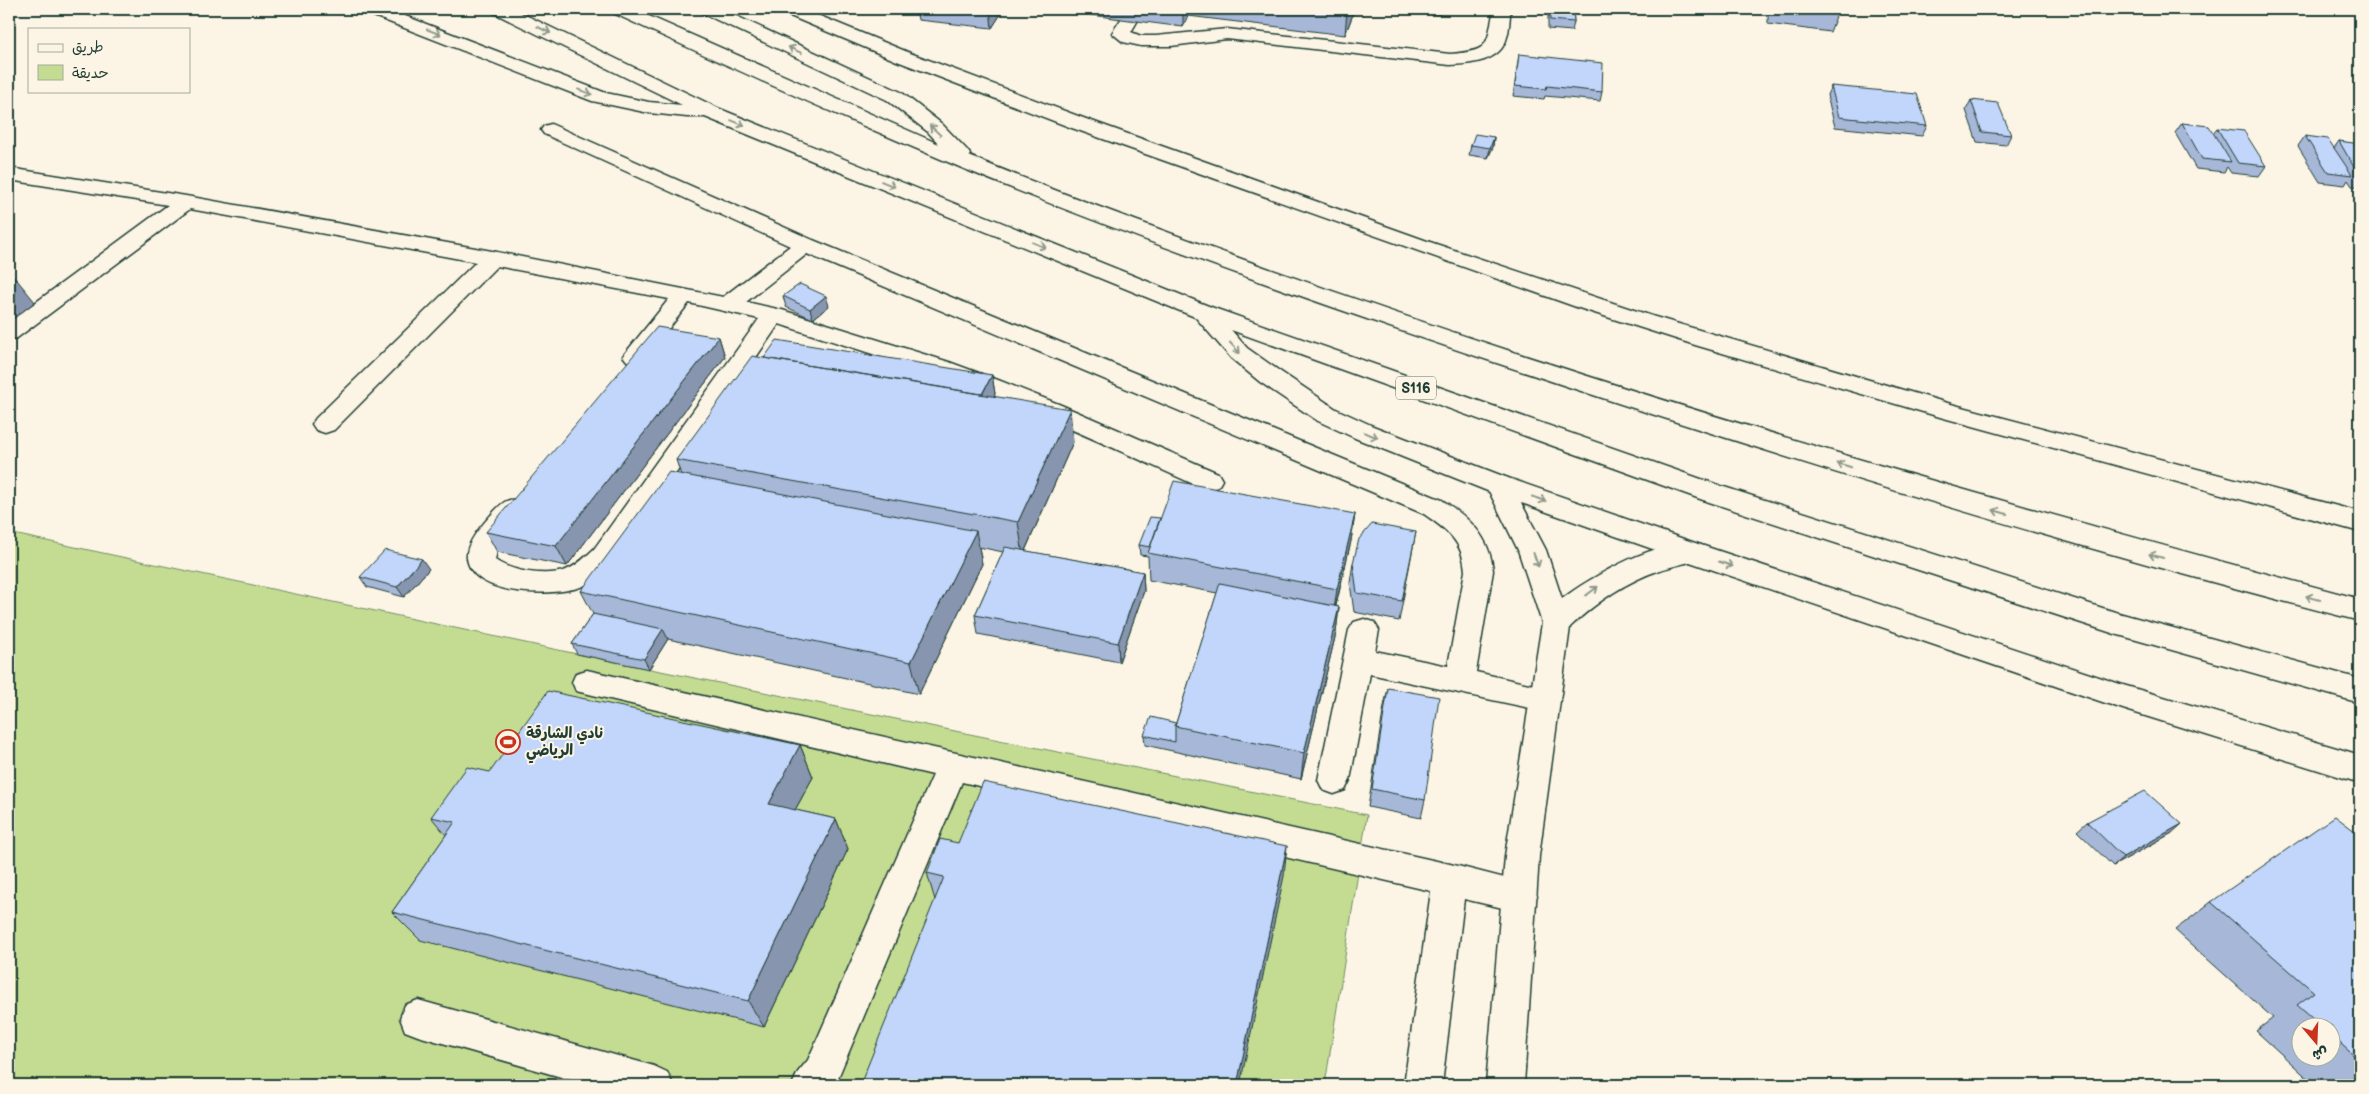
<svg xmlns="http://www.w3.org/2000/svg" width="2369" height="1094" font-family="'Balsamiq Sans','Playpen Sans Arabic',sans-serif">
  <rect width="100%" height="100%" fill="#fcf5e5"/>
  <filter id="ink" filterUnits="userSpaceOnUse"><feTurbulence type="fractalNoise" baseFrequency=".02" numOctaves="2"/><feDisplacementMap in="SourceGraphic" scale="10" xChannelSelector="R" yChannelSelector="G"/><feConvolveMatrix kernelMatrix="1 2 1 2 8 2 1 2 1" color-interpolation-filters="sRGB"/></filter>
  <g filter="url(#ink)">
    <path fill="#c4dc92" stroke="#728c63" d="M9,533L577,654L1367,815L1325,1085H9Z"/>
    <g fill="none" stroke-linecap="round" stroke-linejoin="round">
      <defs>
        <path id="service" d="M1494,9H1511C1509,18 1510,28 1507,37C1501,62 1471,64 1450,65L1227,39L1171,46H1141L1123,42L1112,33L1123,16H1135L1138,20L1131,32L1141,36H1156L1227,29L1450,54C1492,51 1486,45 1494,9Z
          M551,124L813,240L1442,500C1469,518 1490,536 1493,571L1476,672L1555,690L1559,699L1555,708L1544,711L1370,674L1350,780L1345,790L1334,794L1323,790L1318,780L1349,630L1354,622L1364,619L1374,622L1379,630L1375,651L1448,666L1465,571C1463,541 1447,530 1424,514L807,254L746,302L782,310L949,362L998,380L1061,405L1218,473L1222,480L1218,487L1209,489L1200,487C1127,454 1055,421 981,392C915,366 846,346 779,324L614,563C605,572 595,581 583,586C556,597 472,598 467,558C465,544 482,525 491,515C501,504 507,496 522,501L526,508L498,545L495,560C512,572 546,577 566,570C577,566 586,556 594,549L759,319L689,303L643,361L635,364L627,361L623,356L669,299L497,266L334,430L325,433L316,430L312,424L316,418L476,262L190,209L17,338L9,340V322L168,205L9,180V168L186,196L492,251L723,297L790,246L544,134L541,130L544,126Z
          M587,670L1450,864L1532,885L1537,896L1532,907L1520,912L1464,899L1442,1085H1404L1431,891L962,782L835,1085H792L798,1072L808,1060L933,775L576,691L572,682L576,673Z
          M418,1000L654,1066L667,1072L673,1085H589L418,1036L405,1031L400,1018L405,1005Z"/>
        <path id="minor" d="M780,9H803L910,53L1086,119L1430,242L1655,317L1951,404L2360,512V532L1940,417L1695,345L1582,309L1072,128L897,61L783,13Z
          M1499,476L1508,478L1546,550L1562,599C1590,577 1666,534 1701,545L1705,552L1701,559C1687,563 1673,566 1660,570C1625,582 1596,602 1570,627L1539,856L1524,1085H1486L1505,856L1542,623L1518,550L1486,485L1490,478Z"/>
        <path id="primary" d="M1203,305L1211,307L1247,348L1278,370L1336,409L1373,426L1508,478L1701,545L2123,685L2360,755V783L2123,709L1681,559L1490,492L1355,438L1318,421L1260,382L1231,358L1191,312L1195,307Z"/>
        <path id="trunk" d="M363,9H387L606,93L649,102L682,105L494,13L491,9H513L720,109L1211,307L1721,486L2115,612L2360,679V703L2115,634L1703,500L1195,317L705,117H687L649,113L592,101L366,13Z
          M610,9H633L939,144L928,132L887,100L702,13L699,9H721L901,92L942,124L967,150L970,154L969,156C1061,194 1156,228 1250,262C1615,393 1986,499 2360,599V621C2096,554 1834,474 1575,389C1369,321 1162,250 962,168C844,119 728,66 613,13Z"/>
      </defs>
      <use href="#service" stroke="#1f3d34" stroke-width="3"/>
      <use href="#minor" stroke="#1f3d34" stroke-width="3"/>
      <use href="#primary" stroke="#1f3d34" stroke-width="3"/>
      <use href="#trunk" stroke="#1f3d34" stroke-width="3"/>
      <use href="#service" fill="#fcf5e5" fill-rule="evenodd"/>
      <use href="#minor" fill="#fcf5e5" fill-rule="evenodd"/>
      <use href="#primary" fill="#fcf5e5" fill-rule="evenodd"/>
      <use href="#trunk" fill="#fcf5e5" fill-rule="evenodd"/>
    </g>
    <path fill="#a7b7d7" stroke="#1f3d34" fill-rule="evenodd" d="M916,9H1004L992,28L918,20Z
      M1080,9H1355L1345,35L1188,16L1183,27L1091,15V10Z
      M1385,9H1441L1440,15Z
      M1548,9H1573L1574,22L1572,31L1548,29Z
      M1768,9H1837V14L1830,32L1768,24Z
      M2226,9H2272L2270,13Z
      M1519,54L1602,92L1600,101L1545,96L1544,99L1513,96Z
      M1831,86L1927,126L1922,136L1835,127L1827,95Z
      M1971,100L2011,135L2006,145L1977,142L1966,110Z
      M2182,123L2213,133L2217,128L2266,166L2259,176L2231,173L2227,167L2224,172L2196,169L2175,133Z
      M2305,136L2334,148L2339,141L2360,145V187L2352,186L2348,180L2345,185L2320,182L2298,146Z
      M1494,137L1493,147L1488,158L1469,155L1471,145Z
      M783,296L829,306L813,319L786,307Z
      M719,337L725,357L567,566L497,552L486,532Z
      M764,358L992,375L995,394L994,396L1073,442L1025,551L1143,572L1144,591L1119,662L978,634L975,615L1003,552L979,547L982,564L919,694L668,639L649,669L577,654L572,644L593,614L581,591L681,475L676,460Z
      M1355,514L1351,541L1336,606L1339,607L1336,633L1301,779L1145,745L1144,735L1176,723L1217,593L1149,580L1148,556L1140,555L1139,545L1160,518Z
      M1416,532L1399,621L1354,612L1350,583L1353,563Z
      M429,569L404,597L367,587L360,577Z
      M1388,688L1425,800L1421,818L1368,807L1384,706Z
      M800,745L813,777L795,810L836,819L848,849L764,1027L420,940L392,912L446,835L431,817L490,772Z
      M2087,822L2172,833L2113,866L2077,831Z
      M2360,835V1085H2315L2256,1031L2273,1018L2175,930L2211,902ZM2302,1026H2332V1056H2302Z
      M958,843L1284,876L935,900L927,873Z"/>
    <path fill="#8895af" stroke="#1f3d34" d="M990,9H1004L992,28L990,10Z
      M1183,9H1188V16L1183,27Z
      M1348,9H1355L1345,35L1347,10Z
      M1494,137L1493,147L1488,158L1490,148Z
      M13,275L35,302L9,322V278Z
      M826,296L829,306L813,319L810,309Z
      M719,337L725,357L567,566L556,546Z
      M992,375L995,394L979,426L976,407Z
      M1070,409L1073,442L1023,555L1018,522Z
      M1355,514L1351,541L1333,616L1337,589Z
      M976,531L982,564L919,694L911,662Z
      M422,559L429,569L404,597L397,587Z
      M1143,572L1144,591L1119,662L1118,643Z
      M1339,607L1336,633L1301,779L1304,753Z
      M663,629L668,639L649,669L644,659Z
      M800,745L813,777L782,834L769,804Z
      M836,819L848,849L764,1027L748,1001Z
      M2182,824L2172,833L2113,866L2123,857Z
      M1287,846L1284,876L1240,1085H1237Z"/>
    <path fill="#c2d5fa" stroke="#1f3d34" d="M1336,9H1348L1347,10Z
      M1550,9H1573L1574,22L1550,20Z
      M1796,9H1837V14Z
      M1519,54L1603,63L1602,92L1547,86L1546,89L1515,86Z
      M1831,86L1917,94L1927,126L1839,117Z
      M1971,100L1998,103L2011,135L1982,132Z
      M2182,123L2209,126L2231,162L2202,159Z
      M2217,128L2244,131L2266,166L2238,163Z
      M1475,134L1494,137L1490,148L1471,145Z
      M2305,136L2328,139L2352,175L2328,172Z
      M2339,141L2360,144V176H2359Z
      M9,274L13,275L9,278Z
      M800,284L826,296L810,309L783,296Z
      M657,327L719,337L556,546L486,532Z
      M777,340L992,375L982,394L764,358Z
      M752,356L1070,409L1018,522L676,460Z
      M669,472L976,531L911,662L581,591Z
      M1174,481L1355,514L1337,589L1148,553Z
      M1150,517L1160,518L1150,547L1139,545Z
      M1372,524L1416,532L1402,601L1357,593L1353,563L1359,539Z
      M1005,547L1143,572L1118,643L975,615Z
      M385,550L422,559L397,587L360,577Z
      M1220,583L1339,607L1304,753L1175,726Z
      M593,614L663,629L644,659L572,644Z
      M1388,688L1439,697L1425,800L1372,789Z
      M548,691L800,745L769,804L836,819L748,1001L392,912L455,822L431,817L467,767L490,772Z
      M1151,717L1176,723L1175,726V742L1144,735Z
      M983,782L1287,846L1237,1085H860L944,877L927,873L940,839L958,843Z
      M2145,791L2182,824L2123,857L2087,822Z
      M2335,816L2360,835V1061L2332,1036V1026H2321L2297,1005L2314,992L2211,902Z"/>
    <defs><path id="oneway-shaft" d="M-6 0H5M1.5-3L5.5 0L1.5 3" fill="none" stroke-width="1.6" stroke-linecap="round" stroke-linejoin="round" transform="scale(1.25)"/></defs>
    <g stroke="#8e998c">
      <use href="#oneway-shaft" transform="translate(544 30) rotate(26)"/>
      <use href="#oneway-shaft" transform="translate(434 32) rotate(21)"/>
      <use href="#oneway-shaft" transform="translate(795 50) rotate(-155)"/>
      <use href="#oneway-shaft" transform="translate(585 92) rotate(20)"/>
      <use href="#oneway-shaft" transform="translate(738 123) rotate(22)"/>
      <use href="#oneway-shaft" transform="translate(935 130) rotate(-137)"/>
      <use href="#oneway-shaft" transform="translate(888 184) rotate(22)"/>
      <use href="#oneway-shaft" transform="translate(1039 245) rotate(22)"/>
      <use href="#oneway-shaft" transform="translate(1235 348) rotate(47)"/>
      <use href="#oneway-shaft" transform="translate(1371 435) rotate(21)"/>
      <use href="#oneway-shaft" transform="translate(1844 465) rotate(-163)"/>
      <use href="#oneway-shaft" transform="translate(1539 499) rotate(19)"/>
      <use href="#oneway-shaft" transform="translate(2000 512) rotate(-164)"/>
      <use href="#oneway-shaft" transform="translate(2156 556) rotate(-164)"/>
      <use href="#oneway-shaft" transform="translate(1536 560) rotate(70)"/>
      <use href="#oneway-shaft" transform="translate(1726 564) rotate(19)"/>
      <use href="#oneway-shaft" transform="translate(1592 591) rotate(-37)"/>
      <use href="#oneway-shaft" transform="translate(2313 598) rotate(-165)"/>
    </g>
  </g>
  <defs>
    <symbol id="stadium-ring" viewBox="-11 -11 22 22"><circle r="9.5" fill="#fcf5e5" stroke="#c8321e" stroke-width="1.5"/><path d="M0-5a6.5 5 0 1 0 0 10a6.5 5 0 1 0 0-10ZM-3.5-1.8h7v3.6h-7Z" fill="#c8321e"/></symbol>
  </defs>
  <g fill-rule="evenodd">
    <use href="#stadium-ring" x="494" y="728" width="28" height="28"/>
  </g>
  <g text-anchor="middle" stroke-width="4" stroke-linejoin="round" paint-order="stroke">
    <rect fill="#fcf5e5" stroke="#617469" stroke-width="1" x="1396" y="376.5" width="40" height="23" rx="4"/>
    <g font-size="14" font-weight="bold" fill="#1f3d34">
      <text x="1416" y="393">S116</text>
    </g>
    <g font-size="15" font-weight="bold" fill="#1f3d34" stroke="#fcf5e5" text-anchor="start">
      <text x="526" y="738">نادي الشارقة<tspan x="526" dy="17">الرياضي</tspan></text>
    </g>
  </g>
  <rect width="2369" height="1094" fill="none" stroke="#fcf5e5" stroke-width="30"/>
  <rect x="15" y="15" width="2339" height="1064" fill="none" stroke="#1f3d34" stroke-width="2" filter="url(#ink)"/>
  <rect x="28" y="28" width="162" height="65" fill="#fcf5e5" stroke="#a4ab9e"/>
  <rect x="38" y="44" width="25" height="8" fill="#fcf5e5" stroke="#a4ab9e"/>
  <text x="72" y="52" font-size="15" fill="#1f3d34">طريق</text>
  <rect x="38" y="65" width="25" height="15" fill="#c4dc92" stroke="#a4ab9e"/>
  <text x="72" y="78" font-size="15" fill="#1f3d34">حديقة</text>
  <g transform="translate(2316 1042) rotate(161)"><circle r="24" fill="#fcf5e5" stroke="#a4ab9e"/>
  <path d="M0-4L9 19L0 12L-9 19Z" fill="#c8321e"/>
  <text y="-8" font-size="14" font-weight="bold" text-anchor="middle" fill="#1f3d34">ش</text>
  </g>
</svg>
